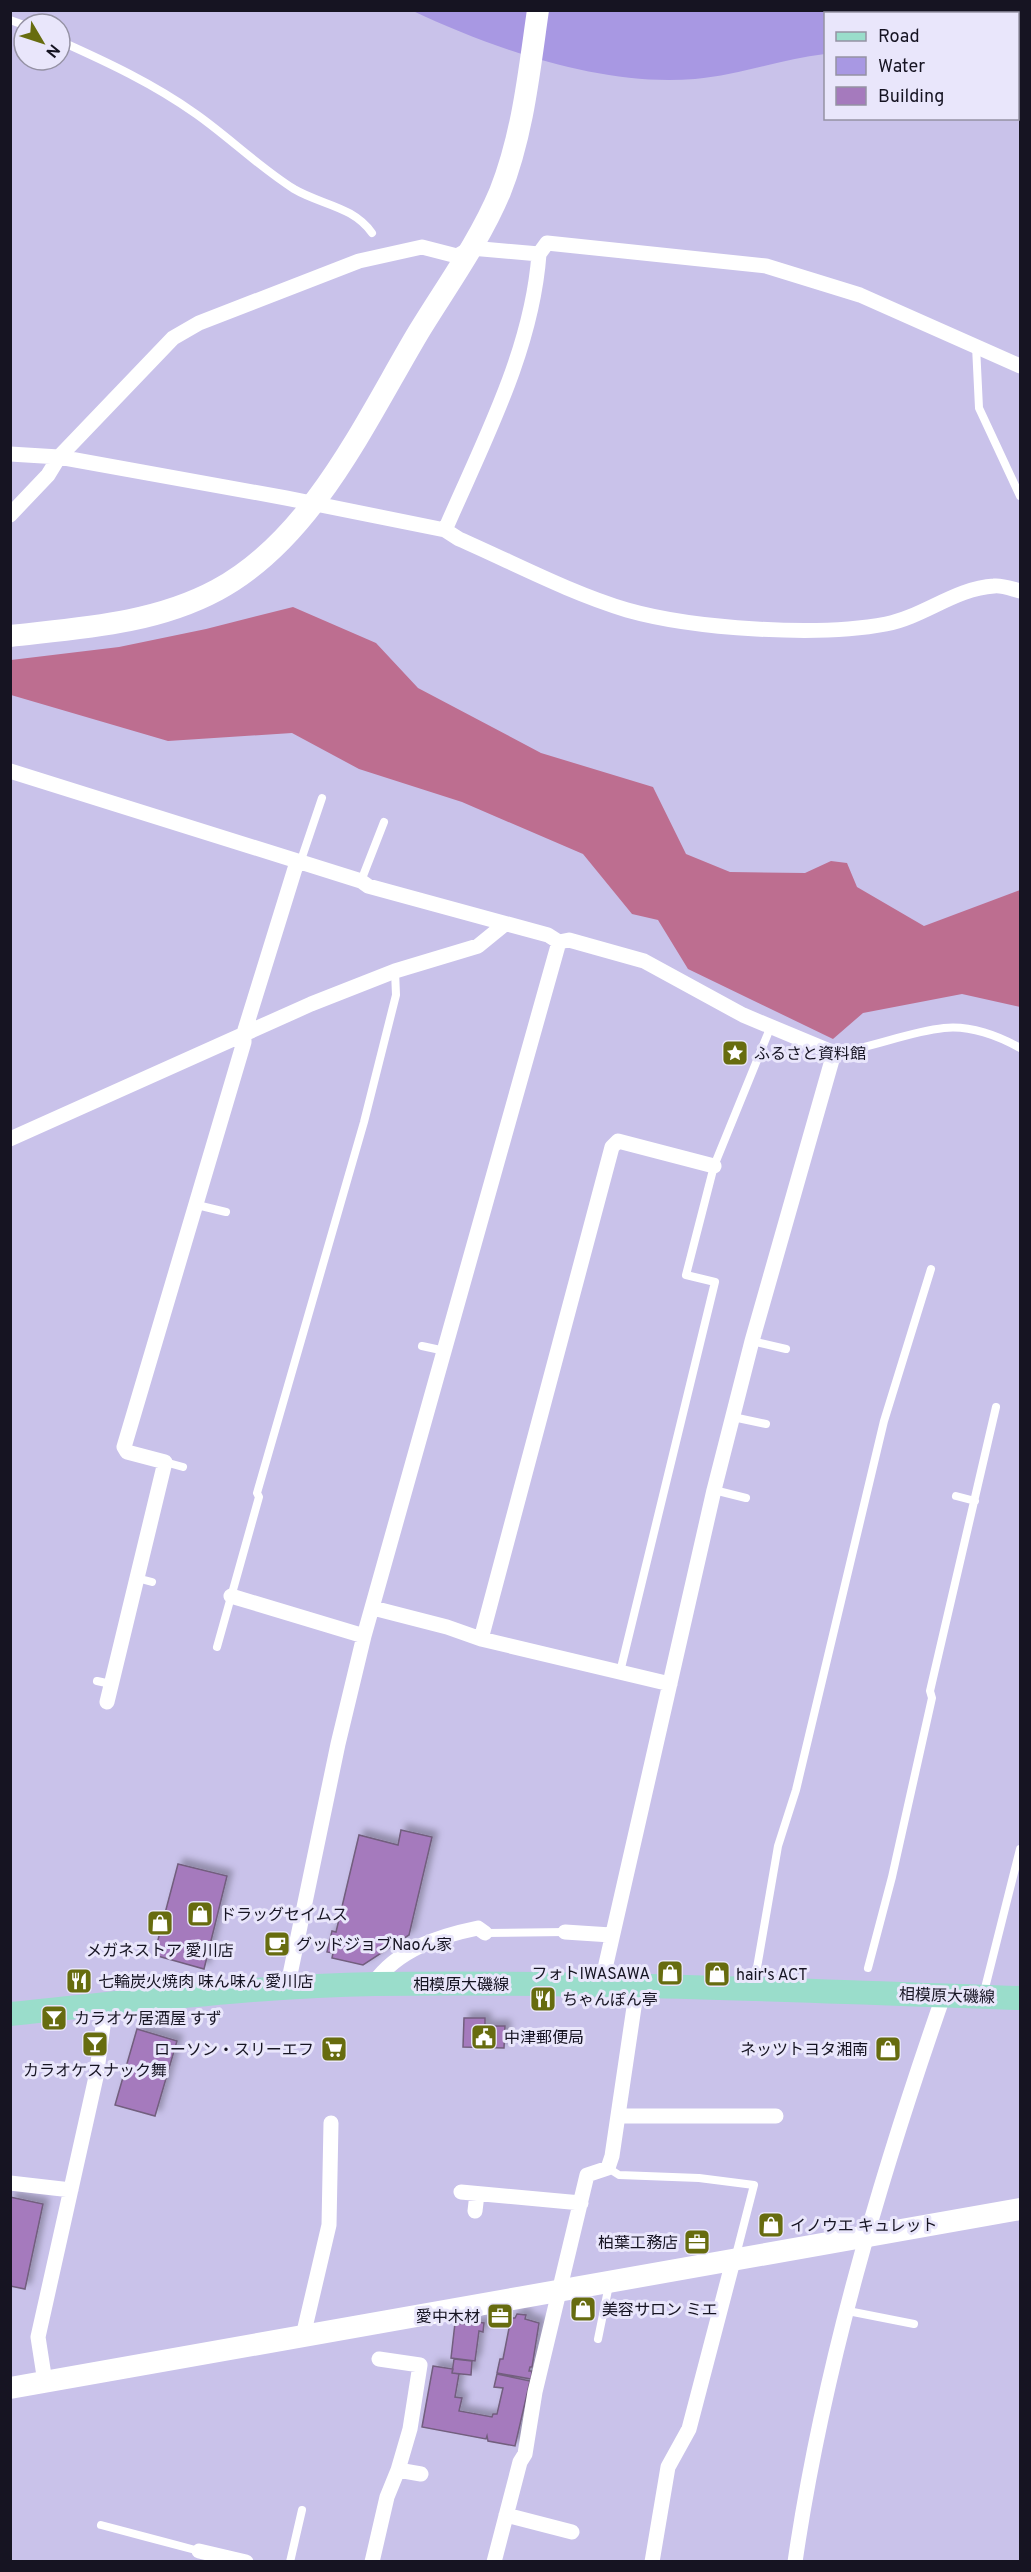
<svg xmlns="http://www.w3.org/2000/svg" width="1031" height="2572" font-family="Overpass,'Noto Sans JP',sans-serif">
  <defs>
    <filter id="shadow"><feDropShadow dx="5.5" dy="-5.5" stdDeviation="3" flood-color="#0004"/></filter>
  </defs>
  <rect width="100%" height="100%" fill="#c9c2ea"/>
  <path fill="#bd6e90" d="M293,607L376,643L418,688L541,753L653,787L686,854L730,872L805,873L831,861L847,863L857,887L924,926L1020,890V1007L962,994L863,1013L833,1039L688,969L658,920L632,914L583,854L462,802L359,769L292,733L168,741L11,695V660L119,647L206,629Z"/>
  <path fill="#a898e3" d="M413,11H1020V65L1018,64V14H826L825,54C782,59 739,75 695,79C603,87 496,50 413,11Z"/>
  <path fill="#a57abd" stroke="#725e7e" stroke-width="1.5" filter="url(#shadow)" d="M401,1830L432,1837L409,1935L363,1965L332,1958L333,1953L327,1952L332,1931L336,1932L359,1835L398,1845Z
    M178,1864L227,1876L204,1969L154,1955Z
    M464,2018H485V2026H505L504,2048L463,2047Z
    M137,2029L177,2041L155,2116L115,2105Z
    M10,2197L43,2204L25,2289L10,2286Z
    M517,2314L526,2315L525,2319L539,2323L532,2367H530L529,2371H532L531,2379L497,2373L500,2359H503L511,2318H515Z
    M477,2322L484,2323L483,2332L479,2331L475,2361L451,2358L455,2323L477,2325Z
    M454,2359L472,2361L471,2375L452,2373Z
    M433,2366L453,2369L452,2373L459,2374L455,2397L462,2398L459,2411L492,2417L493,2414H497L503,2388L494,2387L497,2374L530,2381L515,2446L488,2441L487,2436L486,2439L422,2427Z"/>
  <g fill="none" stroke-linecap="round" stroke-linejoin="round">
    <path stroke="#fff" stroke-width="8" d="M10,20L24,25
      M60,41C107,62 154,84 196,114C230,138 259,167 294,189C321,205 353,206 372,233
      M976,346L979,408L1020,496
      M300,863L322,798
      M361,881L384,822
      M834,1053C872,1048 907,1032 944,1028C970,1025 999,1036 1020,1048
      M197,1205L226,1212
      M752,1341L786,1349
      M422,1346L445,1351
      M733,1417L766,1424
      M165,1462L183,1467
      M714,1490L746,1498
      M956,1496L975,1501
      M137,1578L152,1582
      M217,1647L259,1497L257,1493L364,1122L396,995L395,971
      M620,1672L715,1282L686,1275L714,1166L771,1026
      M97,1681L111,1684
      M485,1933L565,1932
      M868,1968L892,1877L932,1698L930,1691L996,1407
      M754,1985L778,1846L796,1790L884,1421L931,1269
      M984,1992L1020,1849
      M608,2168L619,2175L699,2178L754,2185L736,2255
      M848,2311L914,2324
      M598,2339L609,2285
      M101,2525L199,2551
      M290,2562L302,2510"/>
    <path stroke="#fff" stroke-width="15" d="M539,254L547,243L766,266L860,295L1020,366
      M10,454L59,457L286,498L445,530
      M10,515L48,475L59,457L173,338L199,323L359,261L422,247L457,256L471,248L539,254C532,351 483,442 445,530L459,539C514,563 570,593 627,610C694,629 818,637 886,624C923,617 956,588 994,586C1002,585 1012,589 1020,591
      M10,771L361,881L368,886L548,935L559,942L364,1636L338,1744L287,1989
      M559,942L569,940L644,961L743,1015L834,1053L752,1341L714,1490L601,1986
      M10,1139L311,1004L395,971L478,946L505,924
      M231,1596L364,1636
      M373,1608L447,1627L481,1639L670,1684
      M481,1639L612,1147L618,1141L714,1166
      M107,1702L165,1462L127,1452L124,1447L244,1042V1033L297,862
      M565,1932L611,1935
      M373,1984C398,1949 439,1936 478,1928L485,1933
      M619,2116H776
      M10,2183L71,2190
      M461,2192L581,2203
      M475,2211L477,2194
      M303,2336L329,2225L331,2123
      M45,2382L38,2337L96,2077L106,2005
      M398,2470L421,2474
      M506,2515L572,2532
      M199,2551L246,2562
      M372,2562L387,2497L398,2470L410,2429L420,2365L379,2359
      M494,2562L520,2462L525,2454L535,2392L587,2175L608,2168L612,2156L637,1987
      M652,2562L668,2467L689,2429L733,2261
      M795,2562C823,2370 880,2177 944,1994"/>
    <path stroke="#fff" stroke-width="22" d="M10,636C80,628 154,624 217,590C312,539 365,422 418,333C446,287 479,242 500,192C523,134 529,72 538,10
      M10,2388L1020,2209"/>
    <path stroke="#9addcb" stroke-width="24" d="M10,2014C131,2002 254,1986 375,1984C590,1981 806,1991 1020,1998"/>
  </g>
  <defs>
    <symbol id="sight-square" viewBox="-11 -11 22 22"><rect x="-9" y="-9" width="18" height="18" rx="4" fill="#676c0f" stroke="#e9e6fb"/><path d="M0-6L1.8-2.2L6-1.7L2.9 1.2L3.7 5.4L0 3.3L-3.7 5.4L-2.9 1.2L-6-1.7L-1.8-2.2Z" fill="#fff"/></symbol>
    <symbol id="shop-square" viewBox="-11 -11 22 22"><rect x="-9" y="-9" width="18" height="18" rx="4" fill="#676c0f" stroke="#e9e6fb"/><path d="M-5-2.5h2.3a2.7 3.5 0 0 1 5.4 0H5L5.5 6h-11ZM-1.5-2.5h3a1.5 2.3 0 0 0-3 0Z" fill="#fff"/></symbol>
    <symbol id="cafe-square" viewBox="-11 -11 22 22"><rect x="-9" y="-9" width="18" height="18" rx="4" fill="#676c0f" stroke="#e9e6fb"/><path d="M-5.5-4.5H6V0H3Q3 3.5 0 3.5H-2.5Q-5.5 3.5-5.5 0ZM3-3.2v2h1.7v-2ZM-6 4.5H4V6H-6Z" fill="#fff"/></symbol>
    <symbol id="restaurant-square" viewBox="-11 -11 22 22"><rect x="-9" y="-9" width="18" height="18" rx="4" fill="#676c0f" stroke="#e9e6fb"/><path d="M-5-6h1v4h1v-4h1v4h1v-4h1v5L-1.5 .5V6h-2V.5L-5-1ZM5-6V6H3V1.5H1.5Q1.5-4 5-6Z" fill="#fff"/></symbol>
    <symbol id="bar-square" viewBox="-11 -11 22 22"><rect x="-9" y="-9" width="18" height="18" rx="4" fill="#676c0f" stroke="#e9e6fb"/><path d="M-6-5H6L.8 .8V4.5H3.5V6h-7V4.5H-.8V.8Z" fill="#fff"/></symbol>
    <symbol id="civic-square" viewBox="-11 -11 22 22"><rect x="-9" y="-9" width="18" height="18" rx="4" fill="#676c0f" stroke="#e9e6fb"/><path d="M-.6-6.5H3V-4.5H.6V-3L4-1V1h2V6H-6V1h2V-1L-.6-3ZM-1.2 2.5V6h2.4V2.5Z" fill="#fff"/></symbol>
    <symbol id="supermarket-square" viewBox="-11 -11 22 22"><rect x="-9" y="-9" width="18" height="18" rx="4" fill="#676c0f" stroke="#e9e6fb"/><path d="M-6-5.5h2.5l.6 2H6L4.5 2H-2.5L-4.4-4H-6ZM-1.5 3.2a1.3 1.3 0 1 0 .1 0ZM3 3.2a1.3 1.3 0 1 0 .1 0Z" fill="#fff"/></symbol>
    <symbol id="office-square" viewBox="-11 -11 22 22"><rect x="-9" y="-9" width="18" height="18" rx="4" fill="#676c0f" stroke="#e9e6fb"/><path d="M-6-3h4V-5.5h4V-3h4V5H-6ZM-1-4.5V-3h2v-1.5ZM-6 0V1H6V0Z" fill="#fff"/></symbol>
  </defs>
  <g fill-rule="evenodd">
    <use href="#sight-square" x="720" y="1038" width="30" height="30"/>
    <use href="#shop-square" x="185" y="1899" width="30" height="30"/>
    <use href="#shop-square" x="145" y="1908" width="30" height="30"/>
    <use href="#cafe-square" x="262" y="1929" width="30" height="30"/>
    <use href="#shop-square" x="655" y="1958" width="30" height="30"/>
    <use href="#shop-square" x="702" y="1959" width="30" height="30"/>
    <use href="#restaurant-square" x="64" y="1966" width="30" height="30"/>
    <use href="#restaurant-square" x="528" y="1984" width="30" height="30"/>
    <use href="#bar-square" x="39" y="2003" width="30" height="30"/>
    <use href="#civic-square" x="469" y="2022" width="30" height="30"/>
    <use href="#bar-square" x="80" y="2029" width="30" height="30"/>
    <use href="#supermarket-square" x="319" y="2034" width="30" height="30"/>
    <use href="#shop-square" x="873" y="2034" width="30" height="30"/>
    <use href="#shop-square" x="756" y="2210" width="30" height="30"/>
    <use href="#office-square" x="682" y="2227" width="30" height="30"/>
    <use href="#shop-square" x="568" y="2294" width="30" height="30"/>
    <use href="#office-square" x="485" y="2301" width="30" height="30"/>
  </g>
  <g text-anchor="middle" stroke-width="6" stroke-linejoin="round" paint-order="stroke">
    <g font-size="16" fill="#161422" stroke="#e9e6fb" text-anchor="start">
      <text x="754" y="1059">ふるさと資料館</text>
      <text x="220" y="1920">ドラッグセイムス</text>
      <text x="296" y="1950">グッドジョブNaoん家</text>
      <text x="160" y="1956" text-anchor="middle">メガネストア 愛川店</text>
      <text x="650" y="1979" text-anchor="end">フォトIWASAWA</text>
      <text x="736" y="1980">hair's ACT</text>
      <text x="98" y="1987">七輪炭火焼肉 味ん味ん 愛川店</text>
      <text x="562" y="2005">ちゃんぽん亭</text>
      <text x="74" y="2024">カラオケ居酒屋 すず</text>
      <text x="504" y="2043">中津郵便局</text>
      <text x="314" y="2055" text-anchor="end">ローソン・スリーエフ</text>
      <text x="868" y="2055" text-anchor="end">ネッツトヨタ湘南</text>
      <text x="95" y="2076" text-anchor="middle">カラオケスナック舞</text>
      <text x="790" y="2231">イノウエ キュレット</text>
      <text x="678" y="2248" text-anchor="end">柏葉工務店</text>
      <text x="602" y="2315">美容サロン ミエ</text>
      <text x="480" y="2322" text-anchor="end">愛中木材</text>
    </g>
    <g font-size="16" fill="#161422" stroke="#e9e6fb">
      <text x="461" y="1990">相模原大磯線</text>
      <text transform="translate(947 1995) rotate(2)" y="6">相模原大磯線</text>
    </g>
  </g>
  <rect width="1031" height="2572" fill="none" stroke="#161422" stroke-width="24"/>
  <rect x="824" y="12" width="195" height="108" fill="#e9e6fb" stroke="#9592a4" stroke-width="1.5"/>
  <rect x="836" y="32" width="30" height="9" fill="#9addcb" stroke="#9592a4" stroke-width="1.5"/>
  <text x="878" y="42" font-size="18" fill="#161422">Road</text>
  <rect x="836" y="57" width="30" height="18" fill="#a898e3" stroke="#9592a4" stroke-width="1.5"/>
  <text x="878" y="72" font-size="18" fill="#161422">Water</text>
  <rect x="836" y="87" width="30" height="18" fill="#a57abd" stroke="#9592a4" stroke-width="1.5"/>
  <text x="878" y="102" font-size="18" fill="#161422">Building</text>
  <g transform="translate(42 42) rotate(129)"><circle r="28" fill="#e9e6fb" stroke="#9592a4" stroke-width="1.5"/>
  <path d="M0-4.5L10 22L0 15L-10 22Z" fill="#676c0f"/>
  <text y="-9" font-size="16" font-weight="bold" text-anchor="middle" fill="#161422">N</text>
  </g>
</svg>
